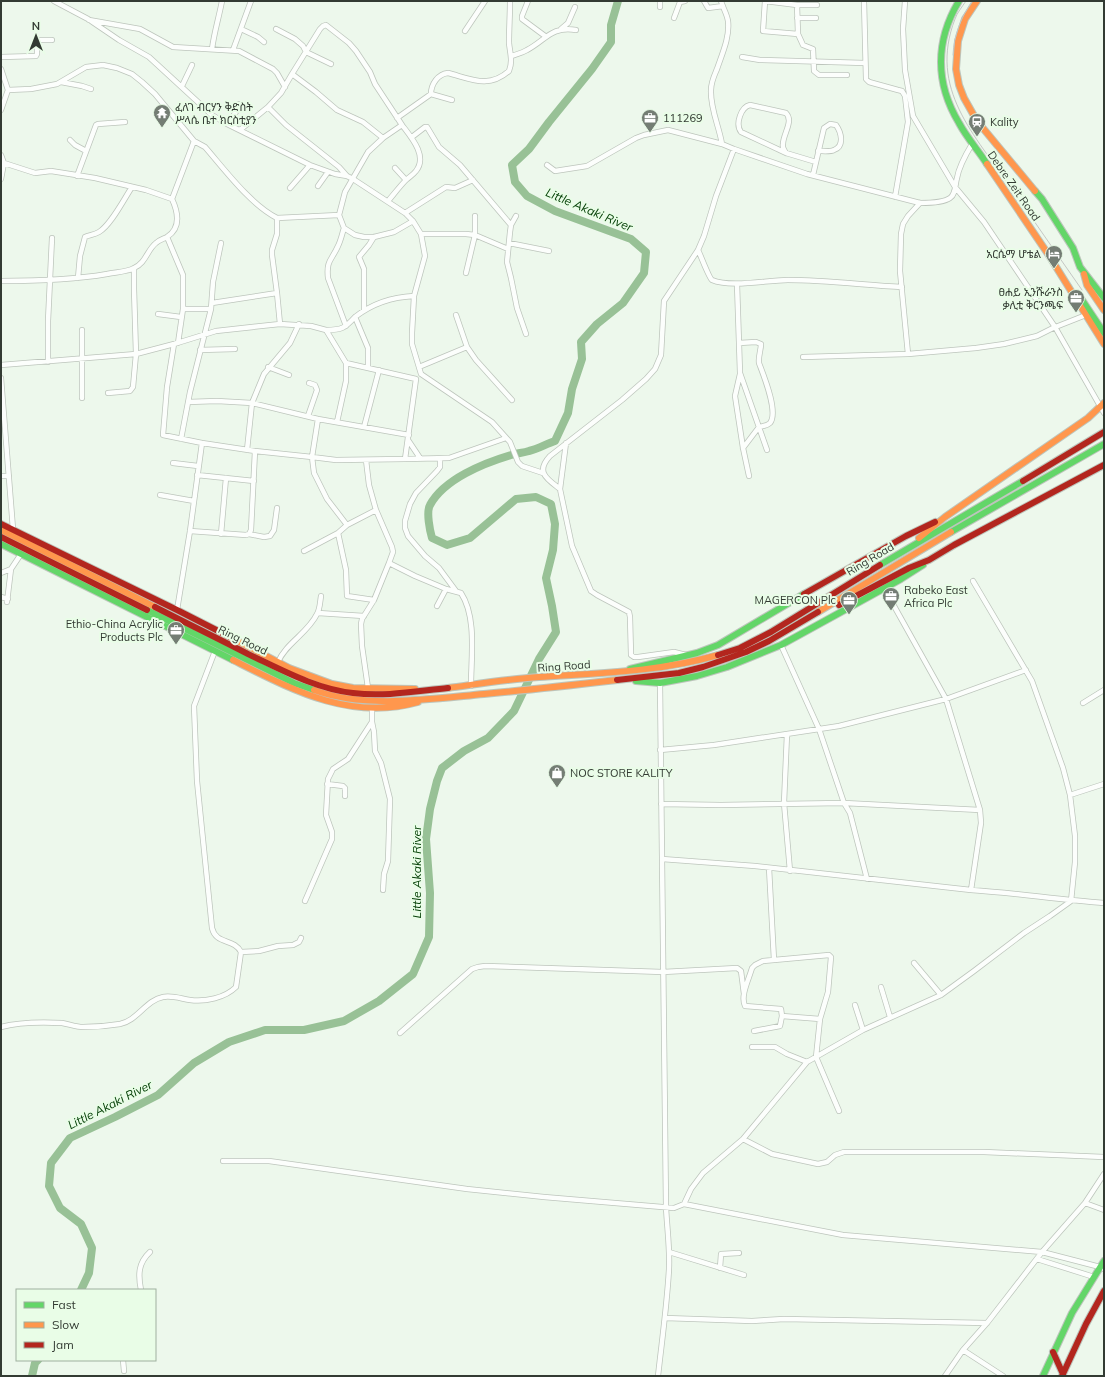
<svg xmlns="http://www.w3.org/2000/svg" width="1105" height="1377" font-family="Mulish,'Noto Sans Ethiopic',sans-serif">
  <rect width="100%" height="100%" fill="#edf8ec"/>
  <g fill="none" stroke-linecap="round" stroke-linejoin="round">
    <path stroke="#98c196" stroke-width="8" d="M81,1290L89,1273L92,1248L81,1224L60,1208L49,1186L51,1163L70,1138L115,1117L158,1095L194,1063L229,1042L265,1030H304L344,1021L379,1001L413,974L429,937L430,893L426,839L430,809L437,781L442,768L464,751L488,738L514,711L539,659L556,632L552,606L546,578L553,550L555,524L551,504L536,497L516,499L470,538L447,545L432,538C430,531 426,512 430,505C444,479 484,463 511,455C517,453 523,453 529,451C538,449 546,444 555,441L568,413L572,389L582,359L581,342L597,324L623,303L644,273L646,252L631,239L555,211L527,196L515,182L512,165L529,149L549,122L592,69L611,42V25L618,1
      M32,1376L35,1363L38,1360"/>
    <defs>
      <path id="street" d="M54,1L88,19L119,40L149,57L212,115L227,124L310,165L335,174L347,176L353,179L405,213L413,221L421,234L425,256L414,296L412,333V344L421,374L492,422L510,442L518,462L522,466L543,473
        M528,1L522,16V19L545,36
        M704,1L708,8L723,6
        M721,1C723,8 727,14 728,21C730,37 722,54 717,69C714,76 711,82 711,90C710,108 719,126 722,144
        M864,1L866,79L869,82L898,90L902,91L905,96L908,122L895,197
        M905,1L903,29L905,70L913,116L955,187L984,222L1055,327L1104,413
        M797,5L798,34
        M817,5H797L765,1L763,31L798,34L803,45L813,49L814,71L819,75H847
        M660,7V1
        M674,18L680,2L685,1
        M797,18H816
        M89,20L140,29L173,47L239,51L273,69L277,73L285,87
        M241,29L258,37L264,42
        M276,29L295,39L303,46L306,52L331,64
        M561,29L568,23L575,7
        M465,31L485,1
        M212,49C214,33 219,17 222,1
        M233,50L251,1
        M512,56C517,54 522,53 527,50C546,40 551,26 576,30
        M1,57L36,56L37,54V42L39,40H52
        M742,57L760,60L865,63
        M1,69L8,90L1,110
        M292,74L320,29L323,26L326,25L349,43L356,51L370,72L375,84L402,125
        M61,82L82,86L91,89
        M182,86L192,65
        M8,90L31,89L57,84L86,67L103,65L117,68L132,74L142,82L155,94L194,141
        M431,94L452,100
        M268,107L281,93L292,74L316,92L337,110L363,122L383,138
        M397,118L431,94C431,84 438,74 448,73C471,79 489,89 509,71C513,61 510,53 509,43C509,29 510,15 510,1
        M227,124L236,112L239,104
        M240,130L268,107L286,125L339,167L347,176
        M412,137L425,127H427L439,147L460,165L511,225
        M70,140L75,145L86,151
        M786,153C784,150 782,147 783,144C783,134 794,121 786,113L750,105C741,107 735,124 741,132L786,153L816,162
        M1,155L4,163L35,173L51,171L95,178L146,190L172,199C178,212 181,228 167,237C163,239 159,240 156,243C147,250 146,263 134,268C127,272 116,272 107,274C72,280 37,281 1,281
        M547,165L555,171L587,166L636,138L644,135L668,130L722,144L734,149L807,174L920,203C928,203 943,203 950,198C956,194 955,184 957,178C959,166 966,154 972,144
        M395,168L406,180
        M813,175L824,128L830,124L836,125C841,132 845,146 834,150C830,152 823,151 818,151
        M77,176L96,125L98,124L125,122
        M1,179L4,163
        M318,186L328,172
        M290,188L310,165
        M172,199L194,141L205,147C225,170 250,204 277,218
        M405,213L446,187L455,188L473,180
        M339,215L344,228L355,235L364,237H374L394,232L413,221
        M516,216L511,225L510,232L507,262L511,278L517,308L526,334
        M344,228C342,234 341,240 338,246C332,260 326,260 328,278L346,326
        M421,234H466L475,235L508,249
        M167,237L183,275V309L178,343
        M509,243L549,251
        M698,250C701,256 709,278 712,280C731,288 767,280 788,280C826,280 864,285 902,287
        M466,273L475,235V216
        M78,278L80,256L85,237C89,235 94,235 99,232C111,225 124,199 132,187
        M737,284L740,373L767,450
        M277,293L272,255V250L277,234V218L339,215L345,192L368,152L383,138L402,125C411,137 428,156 416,171C413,175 409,177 406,180C400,186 394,194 388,201
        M212,303L277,293L280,324
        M183,309H211
        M364,310V269L359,257L369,245L374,237
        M158,314L181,317
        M456,315L467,347L476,360L512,400
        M326,330C342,330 345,328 355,317
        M739,343L756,342L761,344C761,350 758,357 759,363C763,374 779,412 770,423C767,426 763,426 759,427L743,448
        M174,344L167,387L163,435L202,443L255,451L312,457L314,473L327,499L347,525L338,533L304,551
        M200,350L235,349
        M908,354L900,271L901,234L903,224L908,216L920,203
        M803,357L908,354L976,348L1004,344L1037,336L1053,328L1086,315
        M48,362V321L52,238
        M1,365L136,354L174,344L216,331L280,324L311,326L326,330L346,363L416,379L405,459L336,460L312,457L318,419L252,403L217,401L188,402
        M268,367L289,375
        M419,367L467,347
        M368,368V348L355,317C373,303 391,297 414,296
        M740,374L735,396L743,448L749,476
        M1,378L13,529
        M108,393L130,391L133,387L136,354L134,289V268
        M82,398V330
        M308,416L317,390L315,385L309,383
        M318,419L409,435
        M337,422L346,381V363
        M364,427L379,370
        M181,439L190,392L211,309L213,282L221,243
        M408,440L420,458
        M247,450L252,403L264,374L290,343L299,324
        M440,458V467L437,471L416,493L410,504L405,521V528L408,536L425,556L439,568L456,591
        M405,459L449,458L506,438
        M366,460L369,485L376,510L392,547L393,552L389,563L415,576L446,589L461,593C477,617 471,658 471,686
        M173,463L198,466
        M197,475L254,481
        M1,476H9
        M560,489L566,443
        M160,495L194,501
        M347,525L376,510
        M190,531L246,535L249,534L251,530L255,451
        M338,533L346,570L347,596L374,600
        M221,534L226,478
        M249,534L264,537L270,536L274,530L277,508
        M1,573L11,569L21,554
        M1,597L8,599
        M7,602L11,569
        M437,606L446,589
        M177,610L190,531L202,443
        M318,613L364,616
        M781,645L819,729L844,803L850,813L867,879
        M686,655L674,652L638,657H634L631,655L630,617L629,612L597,595L591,591L572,546L560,489C547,479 535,472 550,456L622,400L646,379L655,369L661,355L664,301L698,250L704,236L716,196L734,149
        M278,662C286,643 308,633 317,614C320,609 320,602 321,596
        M368,688L362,646L361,624L362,619L374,600L389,563
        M1083,703L1104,690
        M372,722L374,732L375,751L381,763L390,799L388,861L384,874L383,890
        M787,734L784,803L790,871
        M660,750L714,745L839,726L946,699L1026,670
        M327,784L343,786L345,788V796
        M1070,795L1104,784
        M661,804L721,805L844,803L980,810L946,699L884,588
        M662,859L755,866L971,890C1016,893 1060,900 1104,903
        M769,868L774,960
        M971,890L981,823L980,810
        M305,901L332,839V832L326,815L328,779L333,769L348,759L372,722V708
        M241,952L259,951L278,946L293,945L299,942L301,938
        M914,963L941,995
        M881,987L890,1017
        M855,1005L863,1030
        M820,1019L782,1016L781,1009L745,1006C740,996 749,979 752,968L755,965L763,961L829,955L831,957L828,992L820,1019L816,1057L839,1111
        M1,1027C20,1022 43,1022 62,1023C69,1024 76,1027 83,1027C95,1027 108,1026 120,1024C137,1021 146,1000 163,997C172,995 182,999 190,1000C205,1002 225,998 236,987L241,952C234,938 216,945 212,928L197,781L194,706L215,651
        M754,1031L780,1026L782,1016
        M400,1033L472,969L478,967L485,966L663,972L737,968L741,971L744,994
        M752,1047H775L787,1054L807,1062
        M743,1139L772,1154L818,1164L827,1162L835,1155L844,1152H984L1104,1157
        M223,1161H269L467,1189L544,1197L674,1208L684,1204L691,1189L703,1173L743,1139L807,1062L863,1030L941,995L974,971L1024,933L1050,916L1071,901L1075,862V836L1070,795L1063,768L1032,681L973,581
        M1085,1203L1104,1210
        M684,1204L843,1235L1042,1252L1100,1267L1104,1269
        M669,1252L744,1275
        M1037,1259L1094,1277
        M720,1268L721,1254L739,1253
        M141,1290C138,1275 138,1263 150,1252
        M665,1318L752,1321L784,1319L987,1323
        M963,1350L1003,1376
        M123,1360L124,1371
        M658,1376C662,1340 667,1305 669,1269C670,1248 667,1228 666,1207L660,683
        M945,1376L963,1350L987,1323L1042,1252L1085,1203L1104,1174"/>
      <path id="fast" d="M959,1C935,41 935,83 959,123C967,138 978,150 987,164
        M1035,191L1042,199L1073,248L1080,267L1104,298
        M1078,294L1104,333
        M951,532L1104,444
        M1,544L233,660
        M880,565L1023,481
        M147,610L294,683L314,690
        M630,669L697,653L718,645L804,594
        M636,681L660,683L697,676L727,667L781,645L901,579L923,565
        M1043,1376L1072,1313L1104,1261"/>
      <path id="slow" d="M977,1L965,19L958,41L956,69L959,85L964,98L977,121L1035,191
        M987,164L1048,254L1104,344
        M1084,274L1087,285L1104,310
        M1,530L155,607
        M919,538L945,517L1088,418L1104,403
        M818,612L951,532
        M230,637L289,668L332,684L353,688L415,689
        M233,660C293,690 350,721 418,702
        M448,688C478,684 509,679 539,677C599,673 659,672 718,655
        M314,690C366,709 430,699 484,694C528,690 573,685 617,680"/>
      <path id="jam" d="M1023,481L1104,432
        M1,524L177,610L230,637
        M1,537L147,610
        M804,594L906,536L935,522
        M839,605L909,568L929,560L954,545L1104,465
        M155,607C186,623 217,638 248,654C282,670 316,689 353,693C385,697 417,691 448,688
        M718,655L740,648L771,632L880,565
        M617,680L679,673L703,667L746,652L769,641L818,612
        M1053,1352L1063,1374
        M1062,1376L1086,1324L1104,1291"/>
    </defs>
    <use href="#street" stroke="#bdc5bc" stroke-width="6"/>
    <use href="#fast" stroke="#bdc5bc" stroke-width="8"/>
    <use href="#slow" stroke="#bdc5bc" stroke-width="8"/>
    <use href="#jam" stroke="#bdc5bc" stroke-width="8"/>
    <use href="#street" stroke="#fcfefc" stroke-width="4.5"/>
    <use href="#fast" stroke="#63d668" stroke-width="6"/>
    <use href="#slow" stroke="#ff974d" stroke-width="6"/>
    <use href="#jam" stroke="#b3261e" stroke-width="6"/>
    <path stroke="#c4c7c4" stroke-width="1" d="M966,1C962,7 957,13 955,19C928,89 975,135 1011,188C1035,222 1058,256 1082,290
      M953,55C954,34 961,18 972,1"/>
  </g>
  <defs>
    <symbol id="temple-pin" viewBox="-11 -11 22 30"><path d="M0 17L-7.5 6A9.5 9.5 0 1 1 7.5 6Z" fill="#747d74" stroke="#e9fde7"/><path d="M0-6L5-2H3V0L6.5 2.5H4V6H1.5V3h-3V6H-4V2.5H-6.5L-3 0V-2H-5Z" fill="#fff"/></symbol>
    <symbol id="office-pin" viewBox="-11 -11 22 30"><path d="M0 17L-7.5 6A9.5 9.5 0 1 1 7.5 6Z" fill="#747d74" stroke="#e9fde7"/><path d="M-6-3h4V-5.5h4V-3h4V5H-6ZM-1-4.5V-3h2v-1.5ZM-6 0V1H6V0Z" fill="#fff"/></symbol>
    <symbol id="station-pin" viewBox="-11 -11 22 30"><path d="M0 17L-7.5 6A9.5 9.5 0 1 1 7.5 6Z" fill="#747d74" stroke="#e9fde7"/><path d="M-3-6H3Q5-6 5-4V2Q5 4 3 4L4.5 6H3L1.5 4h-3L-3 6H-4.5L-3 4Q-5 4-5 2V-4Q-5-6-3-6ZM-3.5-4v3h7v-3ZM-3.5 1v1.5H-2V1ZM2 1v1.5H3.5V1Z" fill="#fff"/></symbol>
    <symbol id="hotel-pin" viewBox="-11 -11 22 30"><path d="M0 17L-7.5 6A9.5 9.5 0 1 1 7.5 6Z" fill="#747d74" stroke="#e9fde7"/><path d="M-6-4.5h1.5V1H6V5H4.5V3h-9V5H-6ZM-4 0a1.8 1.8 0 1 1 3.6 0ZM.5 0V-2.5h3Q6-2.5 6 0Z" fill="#fff"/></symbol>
    <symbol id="shop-pin" viewBox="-11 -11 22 30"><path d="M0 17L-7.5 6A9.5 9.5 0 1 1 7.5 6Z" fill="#747d74" stroke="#e9fde7"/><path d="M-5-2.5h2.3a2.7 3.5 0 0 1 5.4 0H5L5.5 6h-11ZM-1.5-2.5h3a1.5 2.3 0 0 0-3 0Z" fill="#fff"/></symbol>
  </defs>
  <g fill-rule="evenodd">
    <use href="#temple-pin" x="152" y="103" width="20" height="27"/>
    <use href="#office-pin" x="640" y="108" width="20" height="27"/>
    <use href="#station-pin" x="967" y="112" width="20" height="27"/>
    <use href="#hotel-pin" x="1044" y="244" width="20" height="27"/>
    <use href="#office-pin" x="1066" y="288" width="20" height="27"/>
    <use href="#office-pin" x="881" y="586" width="20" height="27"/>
    <use href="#office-pin" x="839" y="590" width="20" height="27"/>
    <use href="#office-pin" x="166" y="620" width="20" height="27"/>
    <use href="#shop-pin" x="547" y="763" width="20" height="27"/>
  </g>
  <g text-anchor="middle" stroke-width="4" stroke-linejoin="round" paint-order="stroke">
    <g font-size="11" fill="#333b33" stroke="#e9fde7" text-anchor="start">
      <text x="175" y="111">ፈለገ ብርሃን ቅድስት<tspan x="175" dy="13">ሥላሴ ቤተ ክርስቲያን</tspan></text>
      <text x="663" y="122">111269</text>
      <text x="990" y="126">Kality</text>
      <text x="1041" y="258" text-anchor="end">አርሴማ ሆቴል</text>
      <text x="1063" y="296" text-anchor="end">ፀሐይ ኢንሹራንስ<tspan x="1063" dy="13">ቃሊቲ ቅርንጫፍ</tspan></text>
      <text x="904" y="594">Rabeko East<tspan x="904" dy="13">Africa Plc</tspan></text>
      <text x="836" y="604" text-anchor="end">MAGERCON Plc</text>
      <text x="163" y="628" text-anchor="end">Ethio-China Acrylic<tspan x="163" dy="13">Products Plc</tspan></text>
      <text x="570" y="777">NOC STORE KALITY</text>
    </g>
    <g font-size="11" fill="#333b33" stroke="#e9fde7">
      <text transform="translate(1014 186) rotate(55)" y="4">Debre Zeit Road</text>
      <text transform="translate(870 559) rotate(-31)" y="4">Ring Road</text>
      <text transform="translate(243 640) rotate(26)" y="4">Ring Road</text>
      <text transform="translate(564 666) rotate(-4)" y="4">Ring Road</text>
    </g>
    <g font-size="12" font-style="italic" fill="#074209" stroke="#e9fde7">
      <text transform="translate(589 210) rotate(23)" y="4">Little Akaki River</text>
      <text transform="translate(417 872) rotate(-90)" y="4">Little Akaki River</text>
      <text transform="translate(110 1105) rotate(-27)" y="4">Little Akaki River</text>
    </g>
  </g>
  <rect width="1105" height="1377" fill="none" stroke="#333b33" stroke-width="4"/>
  <rect x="16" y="1289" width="140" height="72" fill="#e9fde7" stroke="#a0af9f"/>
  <rect x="24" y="1302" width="20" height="6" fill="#63d668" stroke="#a0af9f"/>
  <text x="52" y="1309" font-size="12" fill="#333b33">Fast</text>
  <rect x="24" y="1322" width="20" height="6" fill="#ff974d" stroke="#a0af9f"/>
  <text x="52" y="1329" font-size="12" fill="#333b33">Slow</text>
  <rect x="24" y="1342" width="20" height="6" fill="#b3261e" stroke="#a0af9f"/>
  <text x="52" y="1349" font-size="12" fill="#333b33">Jam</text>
  <g transform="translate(36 36)" stroke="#e9fde7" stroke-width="3" paint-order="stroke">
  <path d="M0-3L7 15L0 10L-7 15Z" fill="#333b33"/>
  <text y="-6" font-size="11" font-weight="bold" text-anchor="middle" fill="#333b33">N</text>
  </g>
</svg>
